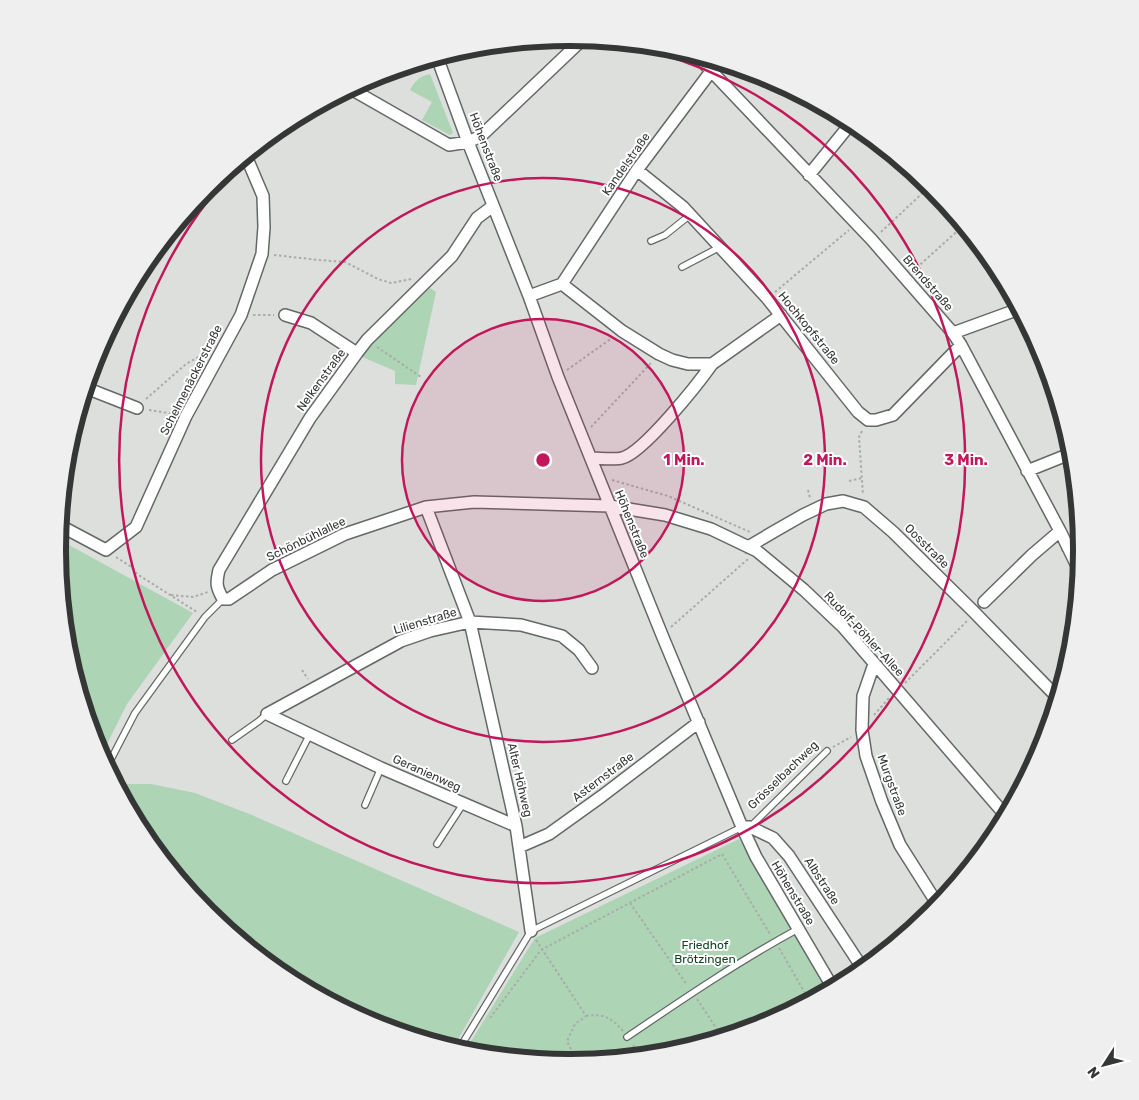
<svg xmlns="http://www.w3.org/2000/svg" width="1139" height="1100" font-family="Rubik,sans-serif">
  <rect width="100%" height="100%" fill="#dcdfdc"/>
  <path fill="#add4b4" d="M430,74L453,133L450,135L422,120L432,102L410,90C415,81 420,76 430,74Z
    M430,288L436,292L416,385L395,384V371L360,356L371,340Z
    M58,539L193,613L127,704L101,756L96,746L67,650L57,550Z
    M116,784H151L195,793L252,815L519,932L453,1048L373,1023L285,976L207,912L143,834Z
    M739,839L828,990L765,1024L669,1053L569,1062L465,1051L535,938Z"/>
  <g fill="none" stroke-linecap="round" stroke-linejoin="round">
    <defs>
      <path id="service" d="M651,241L665,235L690,215
        M682,267L720,247
        M232,740L259,721L267,714
        M107,767L135,713L205,617L223,599
        M286,781L310,734
        M365,805L381,768
        M750,827L827,751
        M437,844L463,804
        M627,1037C683,999 739,961 798,929
        M459,1049L531,931L742,827"/>
      <path id="minor" d="M696,55L872,240L953,333L961,345L1060,531L1080,572
        M437,57L468,142L529,296L558,377L662,635L742,827L756,857L833,988
        M351,89L449,145L468,142L481,136L583,39
        M637,170L683,207L767,298L858,412L868,420H876L893,415L961,345
        M809,175L852,122
        M493,206L477,218L452,256L367,340L357,353L310,418L219,570C216,583 216,587 223,599H229L272,570L345,534L426,507L474,502L610,506L665,515L711,529L757,551L804,590L843,627L1006,816
        M562,284L637,170L718,62
        M529,296L562,284L622,331L659,354L672,360L688,364H712L781,315
        M285,315L311,323L357,353
        M953,333L1019,309
        M86,388L137,408
        M591,458C599,458 615,460 622,458C643,453 698,384 712,364
        M1027,471L1072,453
        M426,507L470,622L516,826L531,931
        M59,525L106,550L136,527L186,416L241,315L262,254L264,227L263,196L246,156
        M748,547L775,531L803,515L826,504L843,501L864,507L893,532L974,612L1058,698
        M1068,548L1081,541
        M984,602L1032,555L1060,531
        M874,664L863,696L862,730L866,756L882,802L900,845L938,905
        M267,714L401,641L430,631L470,622L521,625L562,636L579,650L592,668
        M267,714L381,768L516,826
        M742,827H750L773,838L789,856L863,969
        M519,847L549,834L602,796L699,722"/>
    </defs>
    <use href="#service" stroke="#656966" stroke-width="8"/>
    <use href="#minor" stroke="#656966" stroke-width="14"/>
    <path stroke="#a9acaa" stroke-width="2" stroke-dasharray="2.5 2.5" stroke-linecap="butt" d="M881,232L930,186
      M274,255L319,260L345,262L378,279L391,283L411,279
      M913,271L963,226
      M775,292L849,230
      M253,315H274
      M377,347L421,377
      M567,370L612,338
      M146,399L186,364L207,352
      M149,410L174,414
      M591,427L651,363
      M862,431L859,437L863,495
      M612,480L668,496L750,532
      M849,481L862,478
      M808,490L810,498
      M116,557L133,568L137,574L197,612
      M171,595L193,597L208,592
      M671,627L748,559
      M302,670L308,679
      M905,683L967,621
      M874,715L889,698
      M833,747L851,737
      M630,903L687,985
      M536,940L586,1016L575,1024L567,1041L577,1062
      M779,948L809,1000
      M697,999L722,1037
      M586,1016C603,1013 612,1018 623,1031
      M490,1018L541,950L722,854L771,936
      M473,1043L486,1054
      M633,1045L641,1055"/>
    <use href="#service" stroke="#fff" stroke-width="5.5"/>
    <use href="#minor" stroke="#fff" stroke-width="11"/>
  </g>
  <circle cx="543" cy="460" r="141" fill="#c2185b" fill-opacity=".12"/>
  <g fill="none" stroke="#c2185b" stroke-width="2.5">
    <circle cx="543" cy="460" r="141"/>
    <circle cx="543" cy="460" r="282"/>
    <path d="M569 38A423 423 0 1 1 288 122"/>
  </g>
  <g text-anchor="middle" stroke-width="4" stroke-linejoin="round" paint-order="stroke">
    <g font-size="12" fill="#353736" stroke="#fff">
      <text transform="translate(486 147) rotate(69)" y="4">Höhenstraße</text>
      <text transform="translate(626 164) rotate(-55)" y="4">Kandelstraße</text>
      <text transform="translate(928 283) rotate(49)" y="4">Brendstraße</text>
      <text transform="translate(809 328) rotate(51)" y="4">Hochkopfstraße</text>
      <text transform="translate(191 380) rotate(-63)" y="4">Schelmenäckerstraße</text>
      <text transform="translate(321 380) rotate(-54)" y="4">Nelkenstraße</text>
      <text transform="translate(632 524) rotate(68)" y="4">Höhenstraße</text>
      <text transform="translate(306 539) rotate(-26)" y="4">Schönbühlallee</text>
      <text transform="translate(927 546) rotate(45)" y="4">Oosstraße</text>
      <text transform="translate(425 621) rotate(-17)" y="4">Lilienstraße</text>
      <text transform="translate(864 634) rotate(47)" y="4">Rudolf-Pöhler-Allee</text>
      <text transform="translate(427 773) rotate(24)" y="4">Geranienweg</text>
      <text transform="translate(783 775) rotate(-44)" y="4">Grösselbachweg</text>
      <text transform="translate(603 777) rotate(-37)" y="4">Asternstraße</text>
      <text transform="translate(520 780) rotate(77)" y="4">Alter Höhweg</text>
      <text transform="translate(892 785) rotate(70)" y="4">Murgstraße</text>
      <text transform="translate(822 881) rotate(57)" y="4">Albstraße</text>
      <text transform="translate(793 893) rotate(59)" y="4">Höhenstraße</text>
    </g>
    <g font-size="12" fill="#0f3f1e" stroke="#fff">
      <text x="705" y="949">Friedhof<tspan x="705" dy="14">Brötzingen</tspan></text>
    </g>
  </g>
  <path d="M0 0H1139V1100H0ZM569 46H570A503 503 0 0 1 1073 549V551A503 503 0 0 1 570 1054H569A503 503 0 0 1 66 551V549A503 503 0 0 1 569 46Z" fill="#efefef" fill-rule="evenodd"/>
  <path fill="none" stroke="#353736" stroke-width="6" d="M569 46H570A503 503 0 0 1 1073 549V551A503 503 0 0 1 570 1054H569A503 503 0 0 1 66 551V549A503 503 0 0 1 569 46Z"/>
  <circle cx="543" cy="460" r="8" fill="#c2185b" stroke="#fff" stroke-width="2.5"/>
  <g font-size="15" text-anchor="middle" font-weight="bold" fill="#c2185b" stroke="#fff" stroke-width="4" stroke-linejoin="round" paint-order="stroke">
    <text x="684" y="465">1 Min.</text>
    <text x="825" y="465">2 Min.</text>
    <text x="966" y="465">3 Min.</text>
  </g>
  <g transform="translate(1104 1065) rotate(234)" stroke="#ffffff" stroke-width="4" paint-order="stroke">
  <path d="M0-4L9 19L0 12L-9 19Z" fill="#353736"/>
  <text y="-8" font-size="14" font-weight="bold" text-anchor="middle" fill="#353736">N</text>
  </g>
</svg>
